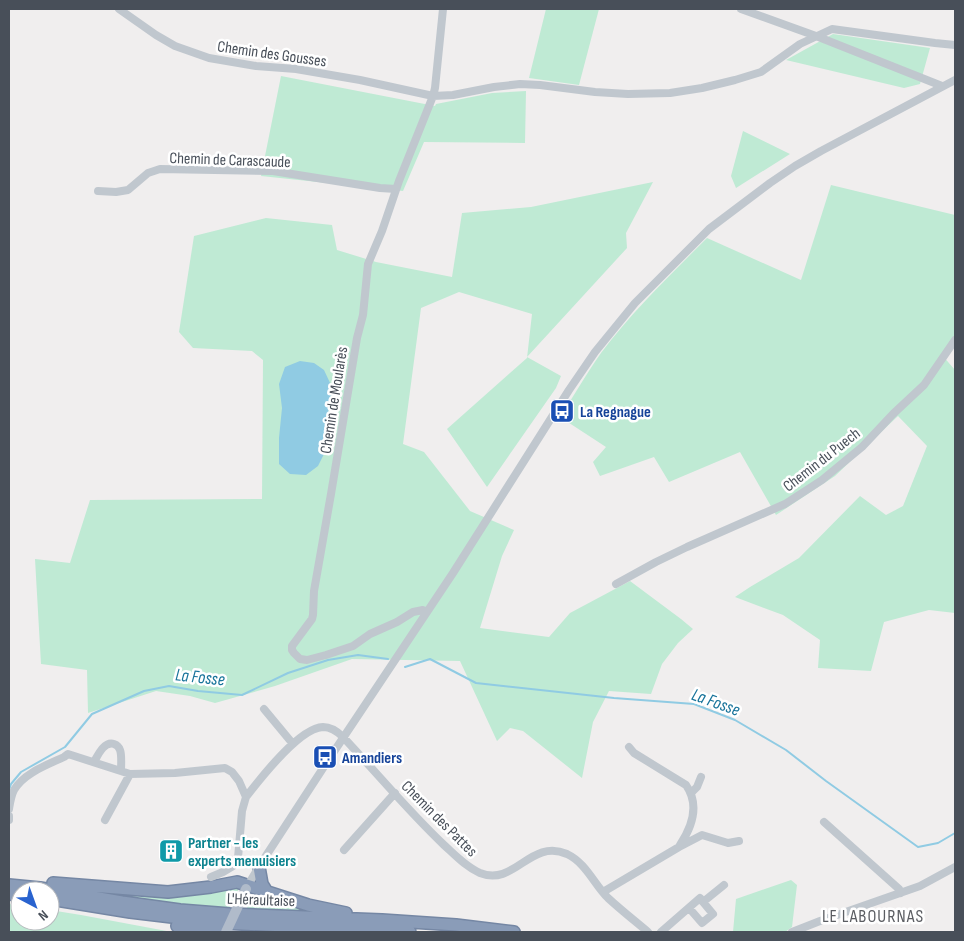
<svg xmlns="http://www.w3.org/2000/svg" width="964" height="941" font-family="'Sofia Sans Condensed',sans-serif">
  <rect width="100%" height="100%" fill="#f0eeee"/>
  <path fill="#bfead4" d="M546,9H599L579,85L529,78Z
    M833,34L930,48L920,84L904,88L786,60Z
    M281,76L435,106L436,104L492,93L526,91L525,143L424,142L403,191L261,176Z
    M743,131L790,154L736,188L731,176Z
    M653,182L626,233L627,248L527,357L561,376L556,388L487,487L447,429L527,358L532,314L459,292L421,308L403,444L424,452L470,511L514,530L502,556L480,628L549,637L570,613L630,581L681,619L693,629L678,643L662,664L651,694L609,691L593,722L582,778L523,731L510,728L497,741L460,661L352,659L275,686L215,703L190,696L156,691L88,713L87,670L41,664L35,559L70,563L90,500L262,499L263,360L252,351L193,348L179,332L194,236L266,218L332,225L337,250L376,262L452,277L462,213L531,207Z
    M831,185L955,215V335L942,355L955,370V613L929,610L884,622L871,671L818,668L820,640L783,615L735,597L750,587L799,558L860,496L886,515L903,506L927,446L898,416L835,476L776,515L740,452L669,482L654,457L600,476L593,462L606,447L560,417C574,396 586,374 601,353C632,312 670,275 707,238L801,280Z
    M791,880L797,885L792,927L785,932H733L736,899Z
    M236,888L238,889V892L229,908L181,905L90,891L169,894Z
    M255,892L326,913L247,908Z
    M9,904L20,906V921H50V910L81,915L172,932H9Z"/>
  <path fill="#90cbe3" d="M300,361L314,363L324,370L331,385L333,391L329,401L327,448L318,466L306,475L290,474L279,464V438L282,408L279,384L285,367Z"/>
  <g fill="none" stroke-linecap="round" stroke-linejoin="round">
    <path stroke="#90cbe3" stroke-width="2" d="M405,667L430,659L476,683L614,698L694,704L735,720L786,750L826,781L918,847L938,843L955,833
      M9,790L11,784L21,772L65,747L92,714L144,691L169,686L198,691L242,695L288,673L328,660L358,655L388,659"/>
    <defs>
      <path id="highway" d="M259,867L262,884L267,892
        M53,883L168,892L211,887L237,882L308,905L346,913
        M9,885L40,888L122,902L180,910L230,914L382,920L456,925L514,932
        M9,894L20,895
        M50,899L130,912L222,923L410,932
        M177,926L201,929L223,930"/>
    </defs>
    <use href="#highway" stroke="#7587a4" stroke-width="14"/>
    <path stroke="#c0c7ce" stroke-width="8" d="M119,9L156,35L175,46L209,58L256,66L296,69L360,80L433,96L453,95L494,87L520,84L540,85L595,92L628,94L670,93L702,88L735,80L761,72L800,44L832,29L935,43L955,45
      M741,9L816,36L942,86
      M98,191L116,192L128,190L148,173L160,169L273,171L380,188L396,189
      M616,584L656,562L687,547L785,504L822,480L862,447L893,414L924,385L955,340
      M427,612L423,610L413,612L397,622L370,634L353,646L326,655L307,660L300,659L294,653L292,650V646L312,619L313,615L314,591L331,494L357,338L363,315L368,264L382,231L399,181L433,96L435,88L443,9
      M264,709L293,744
      M629,747L634,753L686,785C700,805 692,827 680,845
      M94,762C98,755 104,741 114,744C117,745 119,747 120,750C122,755 121,765 121,771
      M691,793L697,787L701,777
      M246,797C260,779 299,728 323,727C331,727 338,732 343,737C377,773 408,811 444,845C455,855 466,867 480,873C515,887 530,838 567,854C586,863 594,884 608,898C621,910 635,921 648,932
      M9,809C10,803 11,796 14,790C24,773 47,765 64,757L68,754L130,774L175,773L225,768L232,772L239,781L246,797L242,811L238,858L233,866L223,872L211,877
      M9,816V820
      M105,820L130,774
      M824,822L899,889L901,893
      M344,850L395,793
      M248,885L260,865L329,759L453,573L569,390L595,352L635,303L709,229L770,183L795,166L821,151L955,80
      M603,892L679,847L702,835L728,843L739,841
      M689,908L702,923L713,914L703,902
      M661,932L700,898L703,902L724,885
      M792,932L820,921L920,886L955,867"/>
    <use href="#highway" stroke="#8a9cb8" stroke-width="11"/>
    <path stroke="#b0bbca" stroke-width="10" d="M226,932L246,889"/>
  </g>
  <defs>
    <symbol id="bus-square" viewBox="-11 -11 22 22"><rect x="-9" y="-9" width="18" height="18" rx="4" fill="#1a4fb4" stroke="#fff"/><path d="M-5-6H5V4H4V6H2V4H-2V6H-4V4H-5ZM-3.5-4V0h7V-4ZM-3.5 1.2v1.5H-2V1.2ZM2 1.2v1.5H3.5V1.2Z" fill="#fff"/></symbol>
    <symbol id="building-square" viewBox="-11 -11 22 22"><rect x="-9" y="-9" width="18" height="18" rx="4" fill="#0f9aa8" stroke="#fff"/><path d="M-4-6H4V6H1V3H-1V6H-4ZM-2.5-4.3h1.7v1.8h-1.7ZM.8-4.3h1.7v1.8H.8ZM-2.5-1h1.7V.8h-1.7ZM.8-1h1.7V.8H.8Z" fill="#fff"/></symbol>
  </defs>
  <g fill-rule="evenodd">
    <use href="#bus-square" x="548" y="397" width="28" height="28"/>
    <use href="#bus-square" x="311" y="743" width="28" height="28"/>
    <use href="#building-square" x="157" y="837" width="28" height="28"/>
  </g>
  <g text-anchor="middle" stroke-width="5" stroke-linejoin="round" paint-order="stroke">
    <g font-size="16" fill="#484f59" stroke="#fff">
      <text transform="translate(272 53) rotate(8)" y="6">Chemin des Gousses</text>
      <text transform="translate(230 159) rotate(2)" y="6">Chemin de Carascaude</text>
      <text transform="translate(333 400) rotate(-81)" y="6">Chemin de Moularès</text>
      <text transform="translate(821 459) rotate(-38)" y="6">Chemin du Puech</text>
      <text transform="translate(440 818) rotate(45)" y="6">Chemin des Pattes</text>
      <text transform="translate(261 899) rotate(2)" y="6">L'Héraultaise</text>
    </g>
    <g font-size="16" font-weight="bold" fill="#164399" stroke="#fff" text-anchor="start">
      <text x="580" y="417">La Regnague</text>
      <text x="342" y="763">Amandiers</text>
    </g>
    <g font-size="16" font-weight="bold" fill="#0d838f" stroke="#fff" text-anchor="start">
      <text x="188" y="848">Partner - les<tspan x="188" dy="18">experts menuisiers</tspan></text>
    </g>
    <g font-size="18" font-style="italic" fill="#19749b" stroke="#fff">
      <text transform="translate(200 677) rotate(6)" y="6">La Fosse</text>
      <text transform="translate(716 702) rotate(20)" y="6">La Fosse</text>
    </g>
    <g font-size="18" letter-spacing="1" fill="#5b5d62" stroke="#fff">
      <text x="873" y="922">LE LABOURNAS</text>
    </g>
  </g>
  <rect width="964" height="941" fill="none" stroke="#484f59" stroke-width="20"/>
  <g transform="translate(35 906) rotate(139)"><circle r="24" fill="#ffffff" stroke="#b6b9bd"/>
  <path d="M0-4L9 19L0 12L-9 19Z" fill="#2963cf"/>
  <text y="-8" font-size="14" font-weight="bold" text-anchor="middle" fill="#484f59">N</text>
  </g>
</svg>
